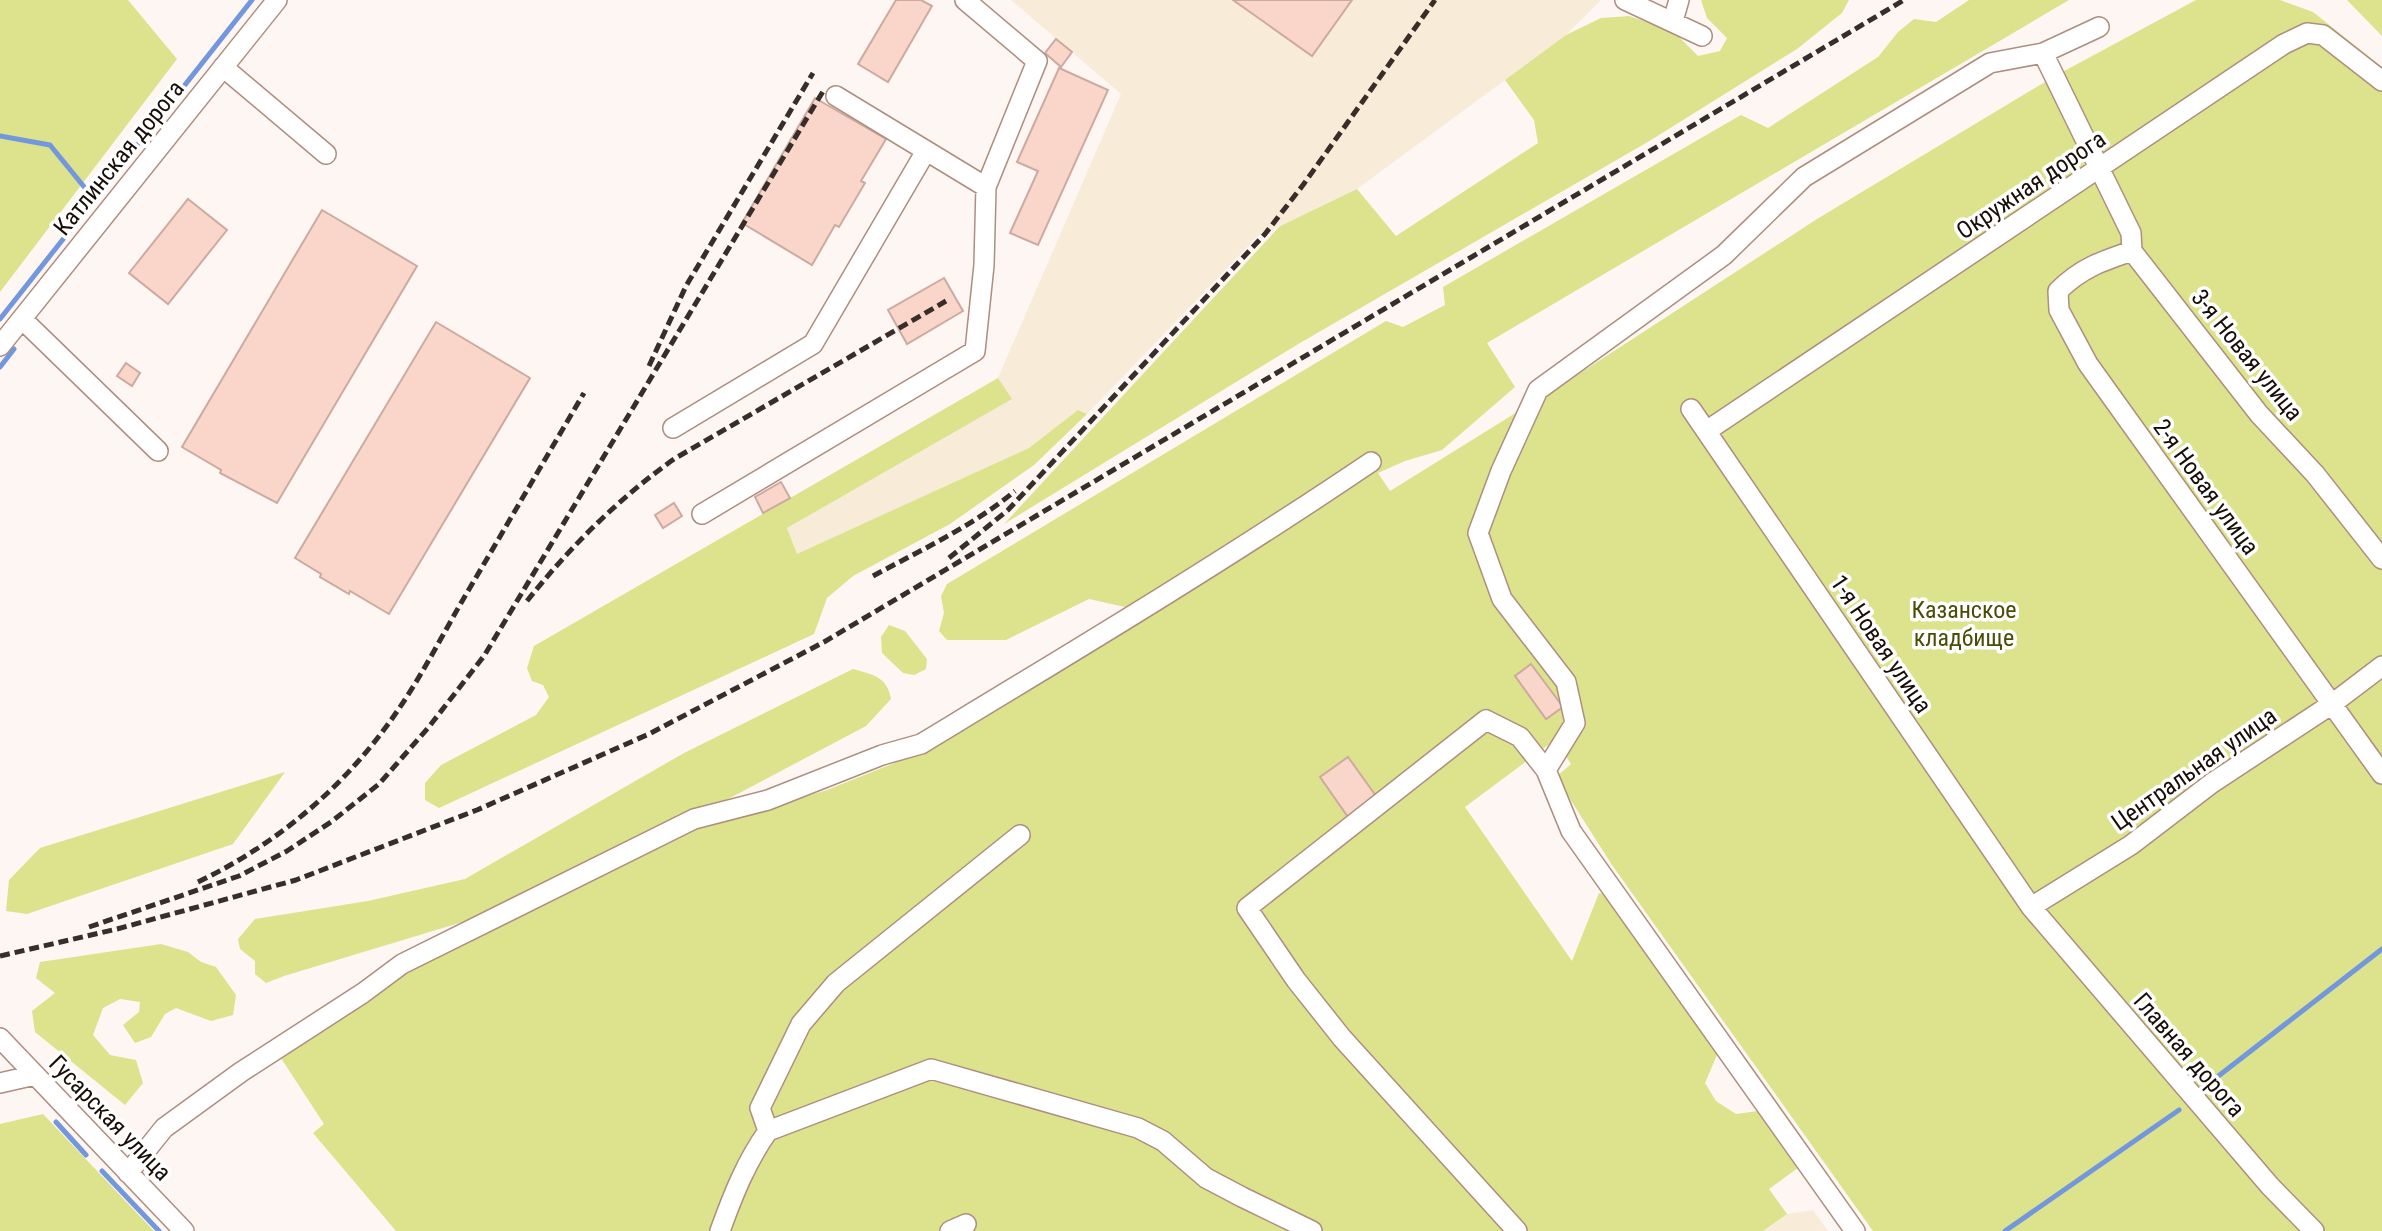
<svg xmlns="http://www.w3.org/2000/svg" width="2382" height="1231" font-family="'Roboto Condensed',sans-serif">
  <rect width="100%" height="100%" fill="#fdf6f3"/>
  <path fill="#f8ecd8" d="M1011,0H1601L1566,35L1357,189L1258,236L1087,414L1078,410L1029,448L797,555L787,528L1011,399L998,378L1121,94Z
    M1813,1210L1828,1231H1763L1787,1214Z"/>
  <path fill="#dce38c" d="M0,0H128L177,59L0,292Z
    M1701,0H1849L1842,13L1797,49L1651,140L1300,343L1004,524L1280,226L1357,189L1396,236L1538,143L1534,120L1505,80L1566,35L1601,18L1629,16L1673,31L1698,56L1720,51L1727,38L1707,18Z
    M1969,0H2069L1487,343L1515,387L1442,450L1405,461L1378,473L1390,491L1588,368L1817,219L2055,76L2196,0H2280L2313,12L2382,67V1231H1873L1612,865L1556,777L1571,764L1555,740L1465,807L1572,961L1599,893L1607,895L1717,1055L1705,1083L1716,1101L1736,1114L1758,1111L1799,1167L1769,1189L1787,1214L1763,1231H396L313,1133L324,1124L279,1055L407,973L696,829L827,790L922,752L1136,625L1340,491L1153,604L1125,607L1089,599L1006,640H947L939,631L944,613L941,596L947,584L1386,321L1403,327L1445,305L1443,287L1741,115L1768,128L1878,57L1898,32L1914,19L1936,22Z
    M2347,0H2382V36Z
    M998,378L1012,399L787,528L797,554L1029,448L1078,410L1087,414L1034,465L950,524L853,576L827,598L814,634L439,808L425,800V783L441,765L536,715L549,697L543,685L532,681L527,668L534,646Z
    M889,625L905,631L927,659L926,669L914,675L903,673L882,653L881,637Z
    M853,669C873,675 887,676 891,699L866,726L732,797L489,914L284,976L266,983L255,974V961L240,949L238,939L255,919L368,901L465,879L684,753Z
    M285,772L233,844L27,914L6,911L9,880L40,848Z
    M161,944L188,952L201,962L216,967L236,995L233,1015L211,1021L176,1008L165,1014L151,1037L135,1043L123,1025L139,1012L140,1002L120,999L103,1008L93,1035L110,1055L136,1060L143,1083L125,1105L35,1032L32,1011L55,993L36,978L40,962Z
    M43,1114L154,1231H0V1124Z"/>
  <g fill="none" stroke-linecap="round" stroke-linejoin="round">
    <path stroke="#7397dd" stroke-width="5" d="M0,136L50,145L94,199
      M0,319L252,0
      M0,367L14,349
      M2203,1088L2382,949
      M56,1122L86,1155
      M102,1171L159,1231
      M2005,1231L2179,1110"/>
  </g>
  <path fill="#fad5c9" stroke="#cdaa9f" stroke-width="2" d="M896,0H921L932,6L888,82L858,64Z
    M1233,0H1352L1312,56Z
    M1056,39L1072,52L1061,67L1045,53Z
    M1059,68L1108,90L1038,245L1010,233L1038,171L1017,162Z
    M815,98L886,139L861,181L865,183L839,227L835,225L812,265L742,223Z
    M188,199L227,230L168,304L129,273Z
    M322,210L417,266L277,503L220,473L221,470L182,447Z
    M944,278L963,311L907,344L888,310Z
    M436,322L530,378L389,614L350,591L349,594L320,577L321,574L295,558Z
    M126,363L140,373L132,386L117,376Z
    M781,482L790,498L763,513L755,497Z
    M674,503L682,516L663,528L655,515Z
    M1531,664L1563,707L1546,719L1515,676Z
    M1348,757L1376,796L1348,817L1320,777Z"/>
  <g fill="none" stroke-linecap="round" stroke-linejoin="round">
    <defs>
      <path id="minor" d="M1625,0L1702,36
        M1673,21L1679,0
        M2043,53L2131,233L2132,251L2259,414L2315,474L2382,559
        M223,67L326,154
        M836,96L986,187
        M2132,251C2102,261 2081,268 2058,291L2059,310L2088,364L2382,774
        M22,319L158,451
        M0,346L277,0
        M1691,409L2031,907L2270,1186L2314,1231
        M673,428L813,344L926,151
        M1708,430L2284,44L2307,33L2323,35L2382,81
        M702,514L975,351L984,265L986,187L1037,61L965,0
        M1546,770L1575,723L1566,682L1502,599L1478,533L1501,471L1538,390L1724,255L1804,177L1990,63L2043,53L2099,27
        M2031,907L2131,845L2212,783L2332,704L2382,666
        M0,1038L184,1231
        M0,1083L35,1075
        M768,1131L931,1069L1138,1128L1163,1141L1206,1178L1242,1197L1312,1231
        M128,1173L164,1128L241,1072L363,993L402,964L694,819L768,800L882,755L921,744C1073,652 1223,562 1371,462
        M720,1231C733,1195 746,1162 768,1131L760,1108L801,1024L836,983L1020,835
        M950,1231L966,1224
        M1517,1231L1342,1038L1296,980L1247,908L1486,720L1520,737L1546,770L1571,831L1855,1231"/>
    </defs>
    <use href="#minor" stroke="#ae8e7f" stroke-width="22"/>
    <use href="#minor" stroke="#fff" stroke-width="19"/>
    <path stroke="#382d28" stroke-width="5" stroke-dasharray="10 5" stroke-linecap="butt" d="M649,366L686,286L813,73
      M949,558L1008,510L1265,234L1303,185L1435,0
      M873,576C921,550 973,526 1015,491
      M527,601C570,547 618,499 674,459L946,301
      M198,882C279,843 348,784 398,710C424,672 445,630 468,591C507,525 545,459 584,393
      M89,927L239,876L287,851L331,822L379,784L428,728L484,656L825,88
      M0,956L117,929L296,880L477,810L649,734L824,642L1904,0"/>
  </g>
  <g text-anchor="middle" stroke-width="7" stroke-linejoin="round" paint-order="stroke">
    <g font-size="24" fill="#180d08" stroke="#fff">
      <text transform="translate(119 158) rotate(-51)" y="8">Катлинская дорога</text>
      <text transform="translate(2031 185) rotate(-34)" y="8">Окружная дорога</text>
      <text transform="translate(2247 355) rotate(51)" y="8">3-я Новая улица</text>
      <text transform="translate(2206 487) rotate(54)" y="8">2-я Новая улица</text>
      <text transform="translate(1881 644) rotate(56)" y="8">1-я Новая улица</text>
      <text transform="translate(2194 769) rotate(-35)" y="8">Центральная улица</text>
      <text transform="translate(2189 1055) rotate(49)" y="8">Главная дорога</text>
      <text transform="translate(110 1118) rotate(46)" y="8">Гусарская улица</text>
    </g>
    <g font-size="24" fill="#4a4c07" stroke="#fff">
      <text x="1964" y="618">Казанское<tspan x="1964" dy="28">кладбище</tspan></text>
    </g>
  </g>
</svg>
